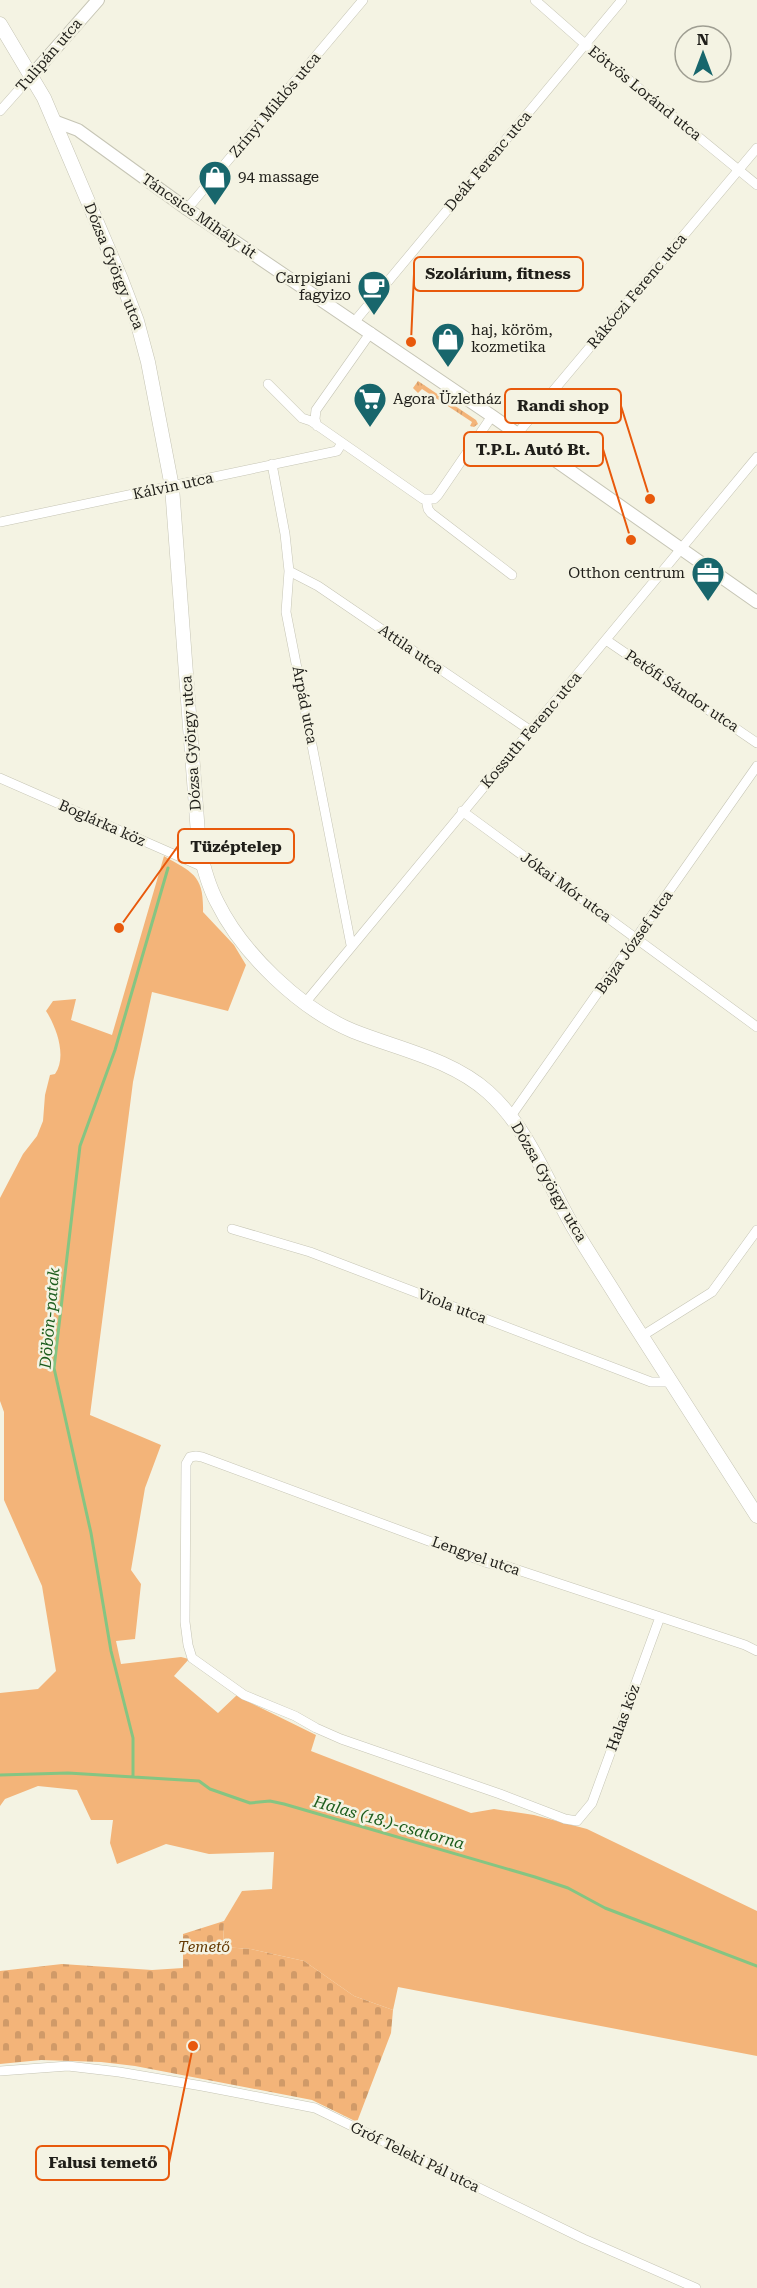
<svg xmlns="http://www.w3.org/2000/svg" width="757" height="2288" font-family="'Roboto Serif',serif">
  <defs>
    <pattern id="cemetery-stones" width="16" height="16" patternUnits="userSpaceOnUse" patternTransform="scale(1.5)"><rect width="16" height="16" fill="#f3b479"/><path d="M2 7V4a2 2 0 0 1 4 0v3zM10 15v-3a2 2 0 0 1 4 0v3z" fill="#d09a68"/></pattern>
    <pattern id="park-tufts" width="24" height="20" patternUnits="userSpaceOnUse" patternTransform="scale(1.5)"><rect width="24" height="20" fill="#f3b479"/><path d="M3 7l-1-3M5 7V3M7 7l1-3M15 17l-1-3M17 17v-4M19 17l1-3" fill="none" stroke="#d09a68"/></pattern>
  </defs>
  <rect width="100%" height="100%" fill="#f4f3e3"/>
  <path fill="#f3b479" d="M164,856C193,873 204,875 203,912L234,945L246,965L228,1011L152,992L133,1082L90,1415L161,1445L145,1488L131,1570L141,1584L135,1639L116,1641L121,1664L181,1657L189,1659L174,1676L218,1713L238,1694L243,1699L316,1735L311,1751L471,1813L494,1809L534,1815L587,1829L757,1911V2056L398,1987L393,2010L354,1996L304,1961L251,1949L223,1947L224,1921L242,1891L272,1889L274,1852L209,1854L166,1844L117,1864L110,1843L113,1820H91L77,1790L38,1786L5,1799L0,1806V1693L38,1689L56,1671L42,1586L4,1500V1412L0,1401V1198L23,1154L37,1136L43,1121L45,1095L50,1075L55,1074C67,1057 57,1028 46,1011L53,1001L76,999L71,1020L112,1035Z"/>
  <path fill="url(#cemetery-stones)" d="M224,1921L223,1947L251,1949L304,1961L354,1996L393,2010L391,2033L357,2122L312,2100L135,2066L101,2062L41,2060L0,2064V1971L62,1964L152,1970L183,1968V1934Z"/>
  <path fill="url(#park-tufts)" d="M418,381L476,420L478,424L474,427L470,426L472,422L422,389L418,393L413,388Z"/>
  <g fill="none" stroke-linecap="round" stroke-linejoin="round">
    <path stroke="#85c582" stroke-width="3" d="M0,1775L68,1773L199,1781L210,1789L250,1803L270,1801L284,1804L535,1877L568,1888L605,1908L757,1966
      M133,1777V1738L111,1651L91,1533L54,1368L80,1146L115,1050L168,868"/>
    <defs>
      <path id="minor" d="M535,0L585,44L757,185
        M0,111L32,75
        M187,209L363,0
        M355,321L622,0
        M268,384L302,418L311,421L423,499H434L438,495L492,416
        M317,426L315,419L316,410L371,332
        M517,434L757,148
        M272,464L285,534L289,571L286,612L351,945
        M426,499L428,509L431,513L512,575
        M0,522L337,451L342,443
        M289,571L318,586L531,731
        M606,640L757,743
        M0,778L203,867
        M462,811L757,1027
        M305,1003L757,457
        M511,1116L757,766
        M232,1229L310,1252L651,1382H671
        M642,1336L712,1292L757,1230
        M660,1617L592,1803L577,1821L565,1819L500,1794L341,1739L316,1728L295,1716L244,1695L192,1658L188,1645L185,1622L186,1464L190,1457L196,1456L202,1457L488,1563L509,1567L745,1645L757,1651
        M0,2071L68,2066L119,2072L202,2086L315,2108L584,2239L696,2288"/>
      <path id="tertiary" d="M32,75L98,0
        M54,121L78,130L187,209L492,416L757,602"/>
      <path id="secondary" d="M0,24L44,98L121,279L137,321L148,362L172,487L199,847C203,866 208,885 217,902C242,953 300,1009 353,1031C398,1049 451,1059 488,1092C528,1128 546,1180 572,1225C589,1254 608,1282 625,1310C669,1379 713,1447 757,1516"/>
    </defs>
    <use href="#minor" stroke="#c6c5b5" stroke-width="10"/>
    <use href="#tertiary" stroke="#c6c5b5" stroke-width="14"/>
    <use href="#secondary" stroke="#c6c5b5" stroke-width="15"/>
    <use href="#minor" stroke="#fff" stroke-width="9"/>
    <use href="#tertiary" stroke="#fff" stroke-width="12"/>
    <use href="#secondary" stroke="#fff" stroke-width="14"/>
  </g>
  <defs>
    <symbol id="shop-pin" viewBox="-11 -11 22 30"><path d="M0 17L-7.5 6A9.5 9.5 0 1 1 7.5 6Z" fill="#18666c" stroke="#f4f3e3"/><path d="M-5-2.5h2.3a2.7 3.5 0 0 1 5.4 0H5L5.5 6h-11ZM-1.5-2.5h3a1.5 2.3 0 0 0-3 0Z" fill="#fff"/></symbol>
    <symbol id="cafe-pin" viewBox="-11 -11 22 30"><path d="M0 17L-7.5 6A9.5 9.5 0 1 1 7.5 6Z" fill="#18666c" stroke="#f4f3e3"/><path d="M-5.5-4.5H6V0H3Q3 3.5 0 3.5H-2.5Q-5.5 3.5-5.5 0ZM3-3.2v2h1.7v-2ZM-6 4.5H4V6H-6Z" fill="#fff"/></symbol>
    <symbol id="supermarket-pin" viewBox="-11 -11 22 30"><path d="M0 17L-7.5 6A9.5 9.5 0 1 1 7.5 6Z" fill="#18666c" stroke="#f4f3e3"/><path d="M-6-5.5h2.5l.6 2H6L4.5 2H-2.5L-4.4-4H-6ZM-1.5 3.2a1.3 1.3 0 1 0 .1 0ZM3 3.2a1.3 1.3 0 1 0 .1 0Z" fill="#fff"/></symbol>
    <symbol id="office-pin" viewBox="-11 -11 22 30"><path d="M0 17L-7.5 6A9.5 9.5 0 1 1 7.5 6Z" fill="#18666c" stroke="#f4f3e3"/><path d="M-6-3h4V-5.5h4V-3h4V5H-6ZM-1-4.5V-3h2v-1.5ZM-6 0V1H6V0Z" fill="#fff"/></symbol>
  </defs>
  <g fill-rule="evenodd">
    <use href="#shop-pin" x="196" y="158" width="38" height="52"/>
    <use href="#cafe-pin" x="355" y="268" width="38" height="52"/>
    <use href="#shop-pin" x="429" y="320" width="38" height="52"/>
    <use href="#supermarket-pin" x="351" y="380" width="38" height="52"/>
    <use href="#office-pin" x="689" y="554" width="38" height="52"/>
  </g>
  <g text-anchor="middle" stroke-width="5" stroke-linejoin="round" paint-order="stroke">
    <g font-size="15" fill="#1f1e19" stroke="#f4f3e3">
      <text transform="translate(49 55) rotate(-49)" y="5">Tulipán utca</text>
      <text transform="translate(645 93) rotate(39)" y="5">Eötvös Loránd utca</text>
      <text transform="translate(275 105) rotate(-50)" y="5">Zrínyi Miklós utca</text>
      <text transform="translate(488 161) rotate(-50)" y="5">Deák Ferenc utca</text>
      <text transform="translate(199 216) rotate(35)" y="5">Táncsics Mihály út</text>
      <text transform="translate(114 266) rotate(68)" y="5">Dózsa György utca</text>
      <text transform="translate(637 291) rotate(-50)" y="5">Rákóczi Ferenc utca</text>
      <text transform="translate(173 486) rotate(-12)" y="5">Kálvin utca</text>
      <text transform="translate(411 649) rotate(34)" y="5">Attila utca</text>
      <text transform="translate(682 691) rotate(34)" y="5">Petőfi Sándor utca</text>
      <text transform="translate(305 705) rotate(79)" y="5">Árpád utca</text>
      <text transform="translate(531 730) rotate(-50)" y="5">Kossuth Ferenc utca</text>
      <text transform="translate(191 743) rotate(-94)" y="5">Dózsa György utca</text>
      <text transform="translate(102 823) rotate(24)" y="5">Boglárka köz</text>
      <text transform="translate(566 887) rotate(36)" y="5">Jókai Mór utca</text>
      <text transform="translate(634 942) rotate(-55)" y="5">Bajza József utca</text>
      <text transform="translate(549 1182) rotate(60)" y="5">Dózsa György utca</text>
      <text transform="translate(452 1306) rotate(21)" y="5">Viola utca</text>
      <text transform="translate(476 1556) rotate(19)" y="5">Lengyel utca</text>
      <text transform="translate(623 1718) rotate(-70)" y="5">Halas köz</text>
      <text transform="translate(415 2157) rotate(26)" y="5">Gróf Teleki Pál utca</text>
    </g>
    <g font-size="15" fill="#1f1e19" stroke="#f4f3e3" text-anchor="start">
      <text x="238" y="182">94 massage</text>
      <text x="351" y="283" text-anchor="end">Carpigiani<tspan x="351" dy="17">fagyizo</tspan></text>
      <text x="471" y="335">haj, köröm,<tspan x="471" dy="17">kozmetika</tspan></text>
      <text x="393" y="404">Agora Üzletház</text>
      <text x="685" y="578" text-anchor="end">Otthon centrum</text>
    </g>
    <g font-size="15" font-style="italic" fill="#643801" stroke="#f4f3e3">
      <text x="204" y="1952">Temető</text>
    </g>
    <g font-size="16" font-style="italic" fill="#1c5c1c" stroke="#f4f3e3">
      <text transform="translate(49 1318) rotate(-85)" y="6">Döbön-patak</text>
      <text transform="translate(389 1822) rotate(16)" y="6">Halas (18.)-csatorna</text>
    </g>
  </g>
  <path fill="none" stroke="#e8590c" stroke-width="2" d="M411 342L414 274M650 499L621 406M631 540L603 449M119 928L178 846M193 2046L169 2163"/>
  <g fill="#e8590c" stroke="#f4f3e3" stroke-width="2">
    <circle cx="411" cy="342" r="6"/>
    <circle cx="650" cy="499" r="6"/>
    <circle cx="631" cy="540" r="6"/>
    <circle cx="119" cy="928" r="6"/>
    <circle cx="193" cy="2046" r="6"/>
  </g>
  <g fill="#f4f3e3" stroke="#e8590c" stroke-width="2">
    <rect x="414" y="257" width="169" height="34" rx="6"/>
    <rect x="505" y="389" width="116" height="34" rx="6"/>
    <rect x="464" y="432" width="139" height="34" rx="6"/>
    <rect x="178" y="829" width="116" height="34" rx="6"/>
    <rect x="36" y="2146" width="133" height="34" rx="6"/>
  </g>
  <g font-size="16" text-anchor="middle" font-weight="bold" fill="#1f1e19">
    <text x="498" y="279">Szolárium, fitness</text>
    <text x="563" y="411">Randi shop</text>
    <text x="533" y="455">T.P.L. Autó Bt.</text>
    <text x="236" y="852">Tüzéptelep</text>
    <text x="103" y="2168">Falusi temető</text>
  </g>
  <g transform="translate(703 54)"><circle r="28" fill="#f4f3e3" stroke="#9f9e92" stroke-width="1.5"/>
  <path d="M0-4.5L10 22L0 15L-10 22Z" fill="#18666c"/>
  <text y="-9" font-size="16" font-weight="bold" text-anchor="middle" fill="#1f1e19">N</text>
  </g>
</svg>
